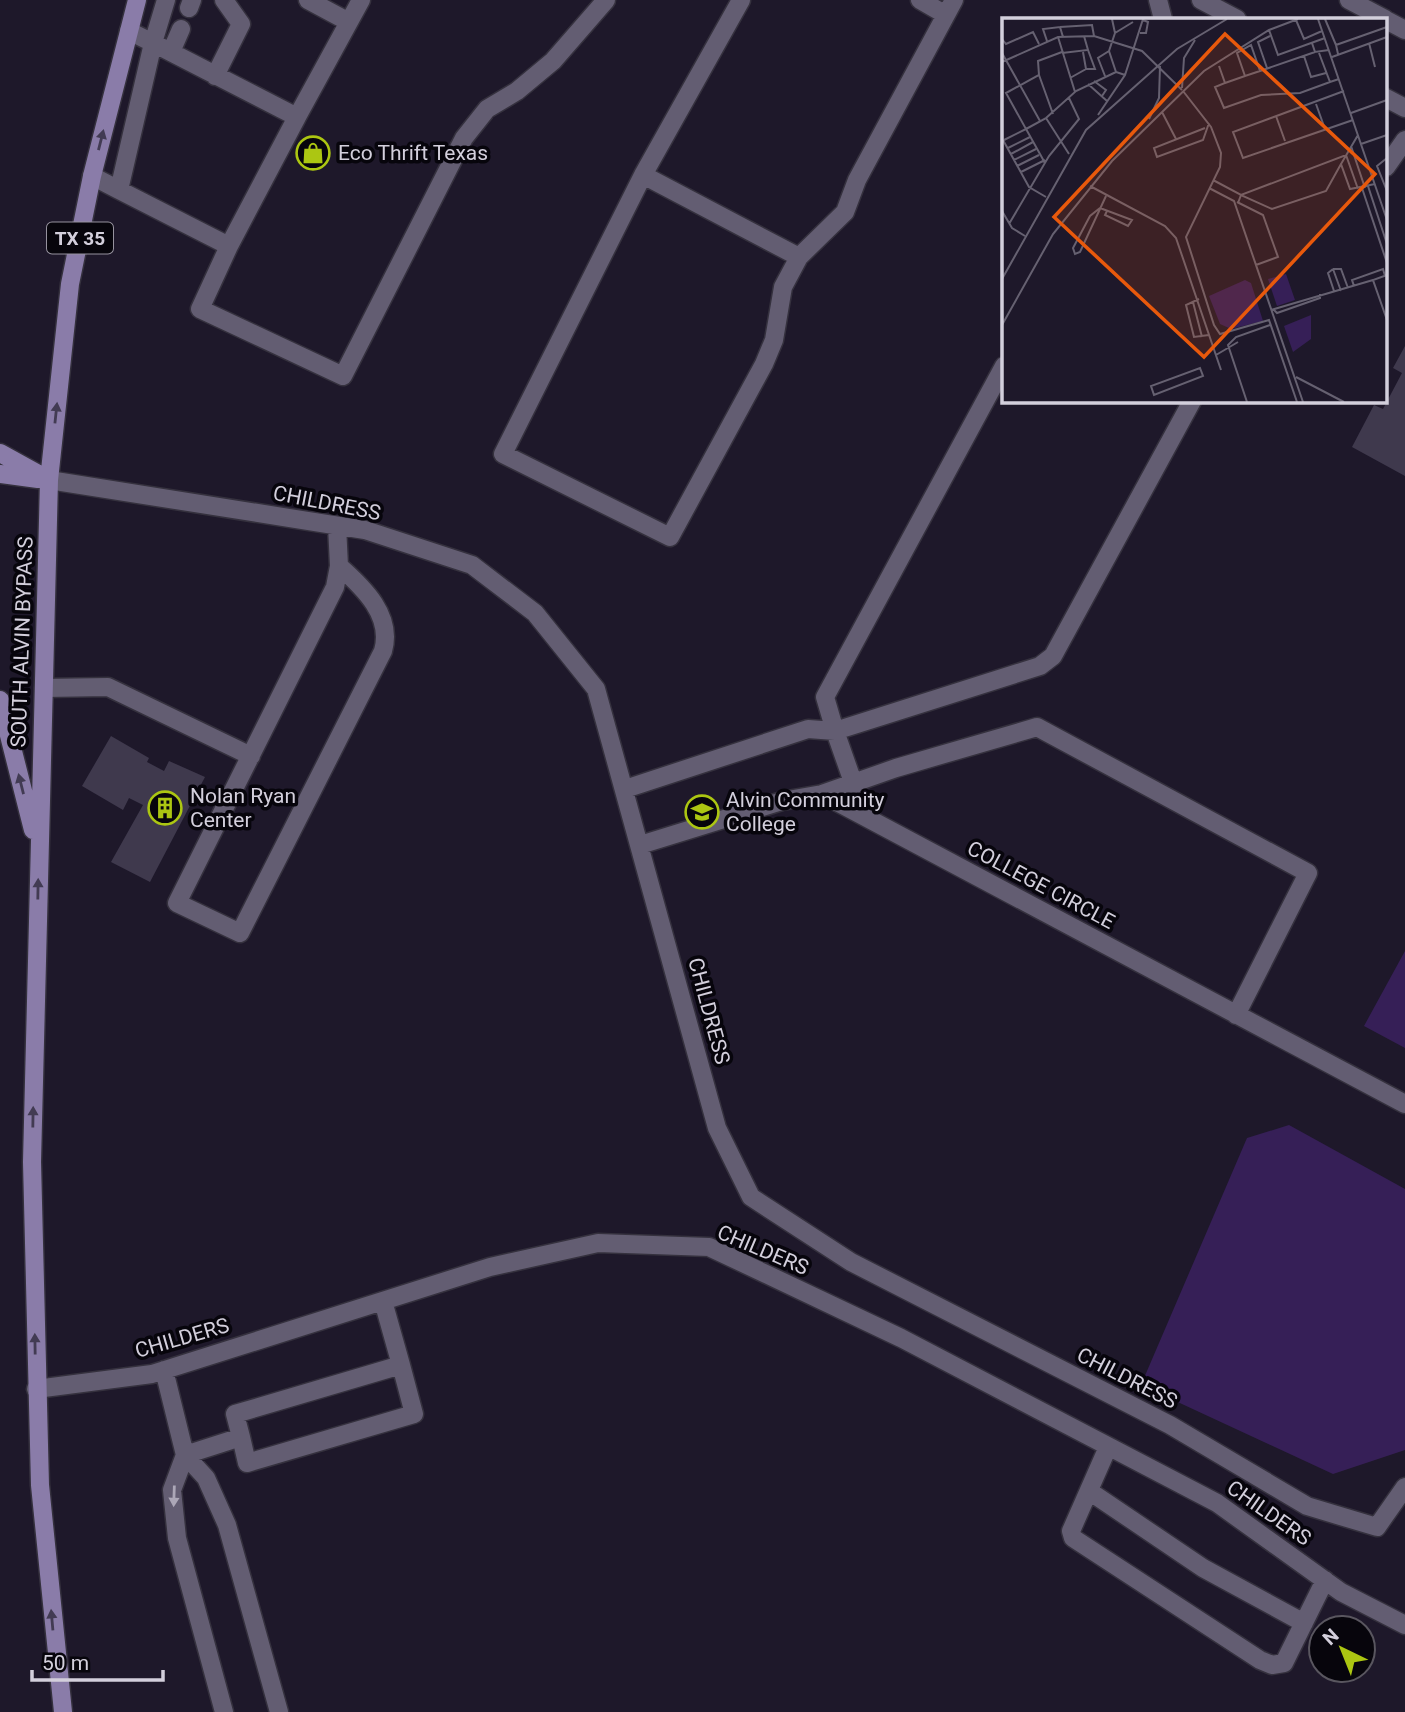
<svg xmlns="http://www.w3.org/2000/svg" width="1405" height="1712" font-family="Roboto,sans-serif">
  <rect width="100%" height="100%" fill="#1e182a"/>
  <path fill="#361f57" d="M1405,951V1048L1364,1026Z
    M1289,1125L1405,1189V1450L1333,1474L1141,1385L1247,1138Z"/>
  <path fill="#3f394d" d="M1405,346V476L1352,447L1374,405L1383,409L1402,373L1393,368Z
    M111,736L149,758L147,762L164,771L169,761L205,777L150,882L111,862L143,805L129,798L123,810L82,786Z"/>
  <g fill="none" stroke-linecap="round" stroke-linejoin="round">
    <defs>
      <path id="minor" d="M166,0L153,43L297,117L361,0
        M308,0L349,22
        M741,0L643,175L503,454L670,537L764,364L774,340L783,287L799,257L845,212L857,180L954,0
        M920,0L946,15
        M1158,0L1163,19
        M1201,0L1237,19
        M1349,0L1385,19
        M189,8L192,0
        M1386,20L1405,30
        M171,52L181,29
        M215,76L241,24L224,0
        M1386,98L1405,108
        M1386,167L1405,140
        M643,175L799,257
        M92,176L119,190L153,43L129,31
        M119,190L229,246L200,309L343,376L464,138L487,109L517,91L553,61L606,0
        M229,246L297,117
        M49,480L365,530L472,565L535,613L596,689L717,1128L751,1197L851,1262L1170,1425L1307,1506L1377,1527L1405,1487
        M337,526L339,566C364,588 393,616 383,651L240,933L177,903L335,587L339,566
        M44,688L108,687L251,756
        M854,785L835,731L1040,666L1053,656L1192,401
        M625,789L808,729L835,731L825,697L1004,366
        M822,794L896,768L1037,727L1308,873L1236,1015
        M640,845L782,801L822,794L1405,1104
        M383,1301L401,1365
        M164,1370L185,1455L206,1478L227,1525L279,1712
        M36,1389L152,1374L490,1267L598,1243L709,1247L901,1338L1217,1503L1341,1592L1405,1625
        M1108,1447L1071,1531L1073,1538L1260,1660L1272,1665L1284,1663L1325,1580
        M185,1455L241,1437L235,1414L401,1365L414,1414L247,1463L241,1437
        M185,1455L172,1490L177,1538L224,1712
        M1089,1491L1203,1568L1304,1623"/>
      <path id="major" d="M0,453L49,480
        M0,474L38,479
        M0,700L33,830
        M63,1712L40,1485L32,1162L49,480L70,284L92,176L137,0"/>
    </defs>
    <use href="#minor" stroke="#35313e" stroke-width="21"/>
    <use href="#major" stroke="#35313e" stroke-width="21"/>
    <use href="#minor" stroke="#635d72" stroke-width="18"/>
    <use href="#major" stroke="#8a7ca9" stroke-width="18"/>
  </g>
  <defs><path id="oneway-solid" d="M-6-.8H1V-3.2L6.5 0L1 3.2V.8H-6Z" transform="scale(1.75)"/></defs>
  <g fill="#423b53">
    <use href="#oneway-solid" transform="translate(101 140) rotate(-76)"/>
    <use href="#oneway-solid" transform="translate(56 413) rotate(-84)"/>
    <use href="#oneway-solid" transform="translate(21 784) rotate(-104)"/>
    <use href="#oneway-solid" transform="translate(38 889) rotate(-89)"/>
    <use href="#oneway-solid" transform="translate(33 1117) rotate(-89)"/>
    <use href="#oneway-solid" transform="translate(35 1344) rotate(-91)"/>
    <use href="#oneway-solid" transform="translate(52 1620) rotate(-95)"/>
  </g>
  <use fill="#aca7b7" href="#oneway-solid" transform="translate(174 1496) rotate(92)"/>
  <defs>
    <symbol id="shop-ring" viewBox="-11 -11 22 22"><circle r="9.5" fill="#07050c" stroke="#acc612" stroke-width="1.5"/><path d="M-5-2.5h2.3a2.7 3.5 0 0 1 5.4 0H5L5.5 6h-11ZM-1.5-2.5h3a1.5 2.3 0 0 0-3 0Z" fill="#acc612"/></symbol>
    <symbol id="building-ring" viewBox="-11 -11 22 22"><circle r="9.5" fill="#07050c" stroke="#acc612" stroke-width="1.5"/><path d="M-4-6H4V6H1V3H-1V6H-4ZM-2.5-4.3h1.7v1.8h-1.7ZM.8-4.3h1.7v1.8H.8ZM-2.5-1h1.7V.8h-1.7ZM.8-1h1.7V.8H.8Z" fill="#acc612"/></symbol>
    <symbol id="university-ring" viewBox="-11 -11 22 22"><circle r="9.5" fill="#07050c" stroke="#acc612" stroke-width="1.5"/><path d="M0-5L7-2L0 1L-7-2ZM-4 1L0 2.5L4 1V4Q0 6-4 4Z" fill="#acc612"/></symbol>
  </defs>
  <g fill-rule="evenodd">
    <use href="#shop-ring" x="294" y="134" width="38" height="38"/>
    <use href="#building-ring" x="146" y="789" width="38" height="38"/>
    <use href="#university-ring" x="683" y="793" width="38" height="38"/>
  </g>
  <g text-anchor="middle" stroke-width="7" stroke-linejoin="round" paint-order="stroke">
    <rect fill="#07050c" stroke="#96929e" stroke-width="2" x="47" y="222.5" width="66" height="31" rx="5"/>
    <g font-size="19" font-weight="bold" fill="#d3cfdc">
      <text x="80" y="245">TX 35</text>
    </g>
    <g font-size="21" fill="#d3cfdc" stroke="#07050c" text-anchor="start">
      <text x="338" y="160">Eco Thrift Texas</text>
      <text x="190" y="803">Nolan Ryan<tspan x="190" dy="24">Center</tspan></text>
      <text x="726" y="807">Alvin Community<tspan x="726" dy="24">College</tspan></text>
    </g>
    <g font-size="21" fill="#d3cfdc" stroke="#07050c">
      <text transform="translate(327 503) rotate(11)" y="7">CHILDRESS</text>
      <text transform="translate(22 642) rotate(-88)" y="7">SOUTH ALVIN BYPASS</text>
      <text transform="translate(1041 885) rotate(28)" y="7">COLLEGE CIRCLE</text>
      <text transform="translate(709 1011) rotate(75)" y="7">CHILDRESS</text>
      <text transform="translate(763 1250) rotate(23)" y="7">CHILDERS</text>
      <text transform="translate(182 1338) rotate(-16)" y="7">CHILDERS</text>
      <text transform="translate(1127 1378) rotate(27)" y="7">CHILDRESS</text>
      <text transform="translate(1269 1513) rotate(35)" y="7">CHILDERS</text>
    </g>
  </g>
  <g transform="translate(1002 18)">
    <rect width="385" height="385" fill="#1e182a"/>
    <path d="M284,256L293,282L275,288L266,261ZM243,262L249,265L261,303L229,311L218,306L207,278ZM309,297V321L291,334L282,308Z" fill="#361f57"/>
    <path fill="none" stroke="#666171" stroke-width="2" d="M110,1L113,15L107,33L114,54L123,57M316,1L385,202M323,1L334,27M294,2L302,21L320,13M58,9L90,7L92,18M267,12L276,37L323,20M113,15L131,4M138,15H144L146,4L141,2M56,19L73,74M0,21L4,26L31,14L37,26M45,23L41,11L58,9L61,19M310,25L313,34L327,32M367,25L373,49M0,35L38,103M60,35L86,32L82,18M317,35L328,64L337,61M336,36L334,27L385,9M302,38L309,59L324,55M330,39L385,19M0,44L56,19L92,18L140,33L180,72M217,48L223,65L213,69L222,90L259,77L298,75L328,64M265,50L256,24L268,18M84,51H93L86,32M258,53L249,27L235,35L243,58L258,53L313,34M37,57L51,96M103,58L96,40L107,33M68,60L84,51L81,34M92,63L104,72L100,78M223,65L243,58M86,66L105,83M180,70L182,40L193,22M181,73L209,109L219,135L218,149L184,219L212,307L218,316L267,302L295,384M342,73L231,114L241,140L351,102M314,86L323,111M160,94L174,121M349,95L385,82M96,97L123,57L141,1M274,98L283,123M44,100L74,73L114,54M147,101L157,80L158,48M203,110L152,130L155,139L201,122L207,105M356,117L339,146L348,171L373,166M1,122L27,169L44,179M2,122L24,111L4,75L37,57L36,43L60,34M359,126L385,117M349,128L363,170M6,130L28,119M9,136L31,124M385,140L375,148L385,173M12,142L34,131M43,145L24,111L44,100L67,136M15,148L37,137M19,154L43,142M211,162L239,177L344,137L356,171M88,168L163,208L174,220L219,352M366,168L385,226M207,170L232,183L301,384M360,170L385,245M235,184L261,197L276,239L254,247M236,185L239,177L270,191L324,173L339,146M98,190L88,198L71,230L73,236L78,234L104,178M98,190L130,202L126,208L103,197L105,193M0,193L10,210L23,218M7,206L47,138L77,101L67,80M331,251H339L346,270M331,251L326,255L332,273M331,251L339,273M385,257L371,262L385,302M0,261L84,112L175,31L225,1M352,268L350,262L381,251L383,258M197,281L184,287L192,319L207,317M191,284L200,319M271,291L275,295L318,280V276M269,292L371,262M0,307L51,216L110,143L202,53L267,12L296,1M214,337L236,324M198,350L201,358L152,377L149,368ZM294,359L342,384M245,384L226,327L234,319L268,307"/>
    <path fill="#e8590c" fill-opacity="0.15" stroke="#e8590c" stroke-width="3.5" d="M223,16L373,156L202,339L52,199Z"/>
    <rect width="385" height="385" fill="none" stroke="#d3cfdc" stroke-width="3.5"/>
  </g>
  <g transform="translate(1342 1649) rotate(317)"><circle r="33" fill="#07050c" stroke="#59565f" stroke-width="2"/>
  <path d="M0-5L12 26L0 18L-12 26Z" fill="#acc612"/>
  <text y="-10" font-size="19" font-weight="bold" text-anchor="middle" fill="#d3cfdc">N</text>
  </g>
  <path d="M32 1670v10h131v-10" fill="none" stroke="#d3cfdc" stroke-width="3.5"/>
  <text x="42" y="1670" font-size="21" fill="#d3cfdc" stroke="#07050c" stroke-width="5" paint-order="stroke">50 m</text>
</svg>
